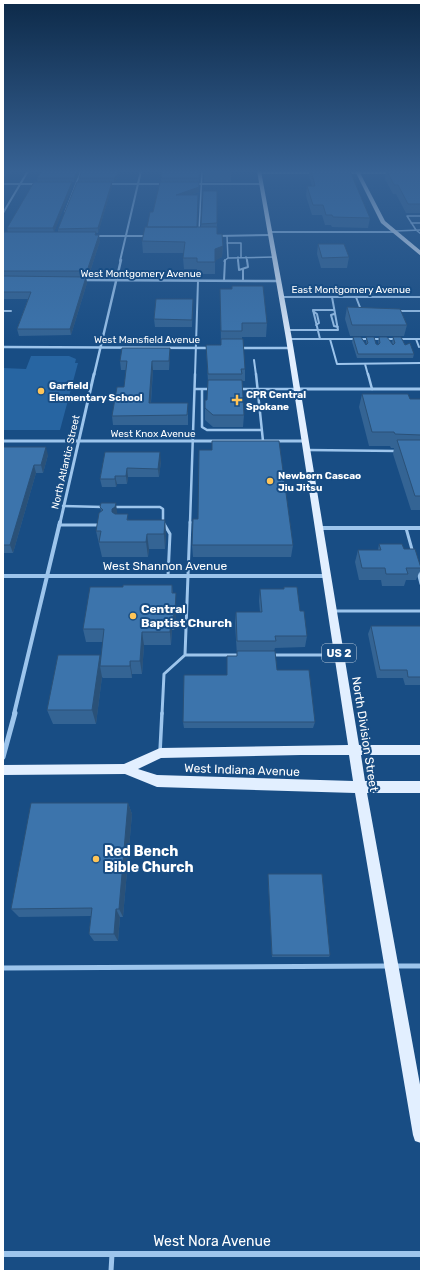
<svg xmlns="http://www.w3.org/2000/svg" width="424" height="1274" font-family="Rubik,sans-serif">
  <rect width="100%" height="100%" fill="#184d84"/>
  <path fill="#2765a2" d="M31,356H69L76,359L75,363H78L60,430H3V368L26,369Z"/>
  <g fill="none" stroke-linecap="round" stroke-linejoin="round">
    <path stroke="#9dc5ec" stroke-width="1.5" d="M65,212L81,171
      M421,216H407L416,230L421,234
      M411,223H421
      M199,231L202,171
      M395,231L421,230
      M227,236L228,258L274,257
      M227,243H241V257
      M238,257V261
      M246,257L247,261
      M224,261L228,258"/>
    <path stroke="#9dc5ec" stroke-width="2" d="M238,260L239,270L248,267L247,260
      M243,269V281
      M224,281L225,260
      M356,297L361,310
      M3,311H11
      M313,311L317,314L319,323L316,325
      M398,311H421
      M334,314L331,315L334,326L338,327
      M287,330H338L332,297
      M289,339H421
      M320,339L313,310H333
      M330,339L337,364L421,363
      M416,339L419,347
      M254,360L256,375
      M365,364L368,375
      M195,375L198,281"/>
    <path stroke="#9dc5ec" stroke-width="2.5" d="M256,374L263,441
      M368,374L372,389
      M195,389H210
      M202,389V427L207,430H261
      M239,389H296
      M307,450L397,451
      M63,506L103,507
      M113,507H160L163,509V523
      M190,523L195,374"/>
    <path stroke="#9dc5ec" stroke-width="3" d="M163,522L170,534L168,576
      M59,525H101
      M406,528L413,553
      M418,572L421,584
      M333,611H421
      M185,655H241
      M272,655H337
      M162,714L164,674L185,655L190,522"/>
    <path stroke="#9dc5ec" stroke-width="3.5" d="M160,752L162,713"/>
    <path stroke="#9dc5ec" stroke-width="5" d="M395,966H421
      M3,968L387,966
      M111,1271L112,1254"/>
    <path stroke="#9dc5ec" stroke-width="2" d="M259,173H313
      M345,173H391
      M3,184H37
      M108,184H165
      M194,184H261
      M3,213L28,171
      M270,232H393
      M95,236H148
      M217,236L271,235
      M120,261L141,171"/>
    <path stroke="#9dc5ec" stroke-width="2.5" d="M81,280L278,281
      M3,347L210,348
      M238,348H290
      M94,375L121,260"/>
    <path stroke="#9dc5ec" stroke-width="3" d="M296,389H421
      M3,441H304
      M60,523L94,374"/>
    <path stroke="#9dc5ec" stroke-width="4" d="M320,528H421
      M3,576H327
      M14,714L60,522"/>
    <path stroke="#9dc5ec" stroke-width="5" d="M3,757L15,713"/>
    <path stroke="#9dc5ec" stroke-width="6" d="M3,1254H421"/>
    <path fill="#9dc5ec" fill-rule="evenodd" d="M280,296H421V298H280Z"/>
    <path fill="#e2efff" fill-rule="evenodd" d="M257,171H261L292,339L359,745H421V755H361L365,781H421V793H367L421,1090V1143L415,1141L413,1135L355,793L157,787L125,774L3,775V765L124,764L160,748L348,745L286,339ZM301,755H349L353,781L157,775L138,769L161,758Z
      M355,171H359L385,221L421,251V256L381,223Z"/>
  </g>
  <path fill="#346494" d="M41,171H80L74,182H38L37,178Z
    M120,171L117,179L114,182H79V178Z
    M200,171L199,182H161V178Z
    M204,171H231V182H204Z
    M309,171H350L370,218L368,228L332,227L331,225H325L322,215H312L306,196L307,186H312L309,176Z
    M386,171H421V213H406L396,194H393L385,179Z
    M112,182V186L98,233H96V235L100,241L88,278H86L87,283L71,335L19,336L17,329L28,299H3V234L8,232L7,228L72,186L54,232H58V229Z
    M160,182L199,192L191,195H198L197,227H201L203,191H217V234L223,246L222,257L215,260V274H197V269H184L183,258L184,253H143L142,241L147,227L153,212Z
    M318,244L349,257L347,268H321L317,254Z
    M220,289L267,323L266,337H242L245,369V381H242L244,415L243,427H213L205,420V408L207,400L208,382L206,345H221Z
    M193,299L192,327H155L154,319Z
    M347,307L407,325L404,336H350L345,319Z
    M353,337L366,345H367L366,342V337L378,345H379L378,342L379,337L393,345L392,342L393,337L405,345L414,354L413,358H357L352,342Z
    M170,348V357L169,370H153L151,403L188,412V425H113L112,416L124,387L126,370H121L120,361Z
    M362,394L410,399H421V510H411L393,454L394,448H391L390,446H369L359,407Z
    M3,447L48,455L43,473H36L13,553H3Z
    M105,452L161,461L159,477H128L127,484H117L116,487H102L100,479Z
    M100,507L117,514L129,520H165L166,536L165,549H149L148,557H102L96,531L101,512Z
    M379,544L404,549L421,568L416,580H406L404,586H382L381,580H359L355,562L358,550H378Z
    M192,545H293L291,557H193Z
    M172,585L173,593L176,606V626L174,630H172L171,645H144L142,674H132V678H103L102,677L96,724H53L47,710L100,655L101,658L103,642H86L83,629L123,587Z
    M284,587L300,611L307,636L305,647L275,648L274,651L277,670L315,722L313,728H184L183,722L227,675L237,656L235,623L236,612H260L259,601L260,589H284Z
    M371,626H421V685H405L403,678H377L368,634Z
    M128,803L132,814L123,917H120L118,941H94L89,934L91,916L19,917L11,909Z
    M268,874L330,955L329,957H272L268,877Z"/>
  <path fill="#2a5178" d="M8,171H12L9,175V177L6,182H3V178Z
    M78,171H80L74,182V178Z
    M119,171H120L117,179L114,182V178Z
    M72,182V186L54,233L53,228Z
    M112,182V186L98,233V228Z
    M199,182V192L176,200V195Z
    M99,235L100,241L88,278L87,271Z
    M223,246L222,257L215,261V249Z
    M86,277L87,283L71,335L70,329Z
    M170,348V357L169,370V361Z
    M152,361L153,370L150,412L149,403Z
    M46,447L48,455L43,473L41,465Z
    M160,452L161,461L159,477L158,469Z
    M34,465L36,473L13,553L10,545Z
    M127,468L128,477L127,484L126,476Z
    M115,476L117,484L116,487L115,479Z
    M116,503L118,519L114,524L112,509Z
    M165,520L166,536L165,549L164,534Z
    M147,534L149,549L148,557L146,542Z
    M176,593V626L174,630L173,617Z
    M171,617L172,630L171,645L170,632Z
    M142,632L144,645L142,674L140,661Z
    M100,655L103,666H100L102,677L96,724L92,710Z
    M130,661L132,674V678L130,666Z
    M128,803L132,814L123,917L119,909Z
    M116,909L120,917L118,941L114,934Z"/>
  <path fill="#3c74ac" stroke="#2a5178" d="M3,171H8L7,172H8L5,177L3,178Z
    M41,171H78L74,178H37Z
    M82,171H119L117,176L114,178H79Z
    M162,171H200L199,178H161Z
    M311,171H350L370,218L333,217L332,215H326L323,205H313L307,186H315Z
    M387,171H421V204H408L398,185H394Z
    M34,182H72L53,228H7Z
    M77,182H112L98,228L58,229Z
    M160,182H199V187L176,195H198L197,227H147L150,212H153Z
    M203,191H217V223L201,224Z
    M145,227H217V234H222L223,246L215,249V262H197V258H183L185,242L142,241Z
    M4,232H96L95,235H99L87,271H3V234Z
    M318,244H344L349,257L322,258Z
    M3,276L86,277L70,329H17L31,292H3Z
    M232,286H263L267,323H242V331H221L220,289H232Z
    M156,299H193L192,320L154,319Z
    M347,307L400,309L407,325H352Z
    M353,337H361L366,345L368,343L366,337H374L376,344L378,345L380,343L379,337H387L393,345L395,343L393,337H401L405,345L410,343L414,354H358Z
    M221,339H243L245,369H241L242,374H208L206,345H221Z
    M122,348H170L169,361H152L149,403H188L187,415L112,416L117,387H124L127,361H120Z
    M208,380H242L244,415H213L205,408V400H207Z
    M362,394H408L410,399H421V435L395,434L394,432H372Z
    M397,440H421V496H415Z
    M212,441H279L293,545H192L193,519H198L199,450H212Z
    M3,447H46L41,465H34L10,545H3Z
    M105,452H160L158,469L127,468L126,476H115V479H100Z
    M101,503H116L115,507L112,509V512L115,514H128L127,520H165L164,534H147L146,542H99L101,531H96L99,513L103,510L100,507Z
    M379,544H402L404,549H415L421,568H406L408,574H386L385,568H362L358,550H381Z
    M123,585H172V593H176L175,612L173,617H171L170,632H142L140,661H130V666H100L104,629H83L90,587H123Z
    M284,587H297L300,611H304L307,636H275L276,641H237L236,612H262L260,589H284Z
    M371,626H421V677H408L407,670H380Z
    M237,651H275L277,670H309L315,722H183L184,675H227V656H237Z
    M58,655H100L92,710H47Z
    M31,803H128L119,909H116L114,934H89L92,908L11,909Z
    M268,874H322L330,955H272Z"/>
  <linearGradient id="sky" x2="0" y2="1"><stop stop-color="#0d2a49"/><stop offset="0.49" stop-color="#376294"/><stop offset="1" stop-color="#376294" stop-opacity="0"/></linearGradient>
  <rect width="424" height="349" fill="url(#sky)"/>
  <g fill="#ffc558" stroke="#184d84" stroke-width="1.5">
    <circle cx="41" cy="391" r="4"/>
    <path d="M235 394h4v4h4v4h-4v4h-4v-4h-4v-4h4z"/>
    <circle cx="270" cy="481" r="4"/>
    <circle cx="133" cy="616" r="4"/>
    <circle cx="96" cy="859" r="4"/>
  </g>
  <g text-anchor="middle" stroke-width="4" stroke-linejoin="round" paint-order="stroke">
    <g font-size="10" fill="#fff" stroke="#184d84">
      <text x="141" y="277">West Montgomery Avenue</text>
      <text x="351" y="293">East Montgomery Avenue</text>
      <text x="147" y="343">West Mansfield Avenue</text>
      <text x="153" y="437">West Knox Avenue</text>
      <text transform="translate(65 462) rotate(-77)" y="4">North Atlantic Street</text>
    </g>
    <g font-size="10" font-weight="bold" fill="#fff" stroke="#184d84" text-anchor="start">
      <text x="49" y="389">Garfield<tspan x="49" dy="12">Elementary School</tspan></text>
      <text x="246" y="398">CPR Central<tspan x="246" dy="12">Spokane</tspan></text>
      <text x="278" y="479">Newborn Cascao<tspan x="278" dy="12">Jiu Jitsu</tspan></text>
    </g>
    <rect fill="#184d84" stroke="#bacada" stroke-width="1" x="322" y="644" width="34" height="18" rx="3"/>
    <g font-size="11" font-weight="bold" fill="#fff">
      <text x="339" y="657">US 2</text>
    </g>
    <g font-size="12" fill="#fff" stroke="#184d84">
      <text x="165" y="570">West Shannon Avenue</text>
      <text transform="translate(365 734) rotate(81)" y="4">North Division Street</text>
      <text transform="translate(242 770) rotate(2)" y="4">West Indiana Avenue</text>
    </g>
    <g font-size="12" font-weight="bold" fill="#fff" stroke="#184d84" text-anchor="start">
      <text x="141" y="613">Central<tspan x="141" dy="14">Baptist Church</tspan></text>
    </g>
    <g font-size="14" font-weight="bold" fill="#fff" stroke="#184d84" text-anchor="start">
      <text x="104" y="856">Red Bench<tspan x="104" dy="16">Bible Church</tspan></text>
    </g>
    <g font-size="14" fill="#fff" stroke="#184d84">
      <text x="212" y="1246">West Nora Avenue</text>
    </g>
  </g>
  <rect width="424" height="1274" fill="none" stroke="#ffffff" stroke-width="8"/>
</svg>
